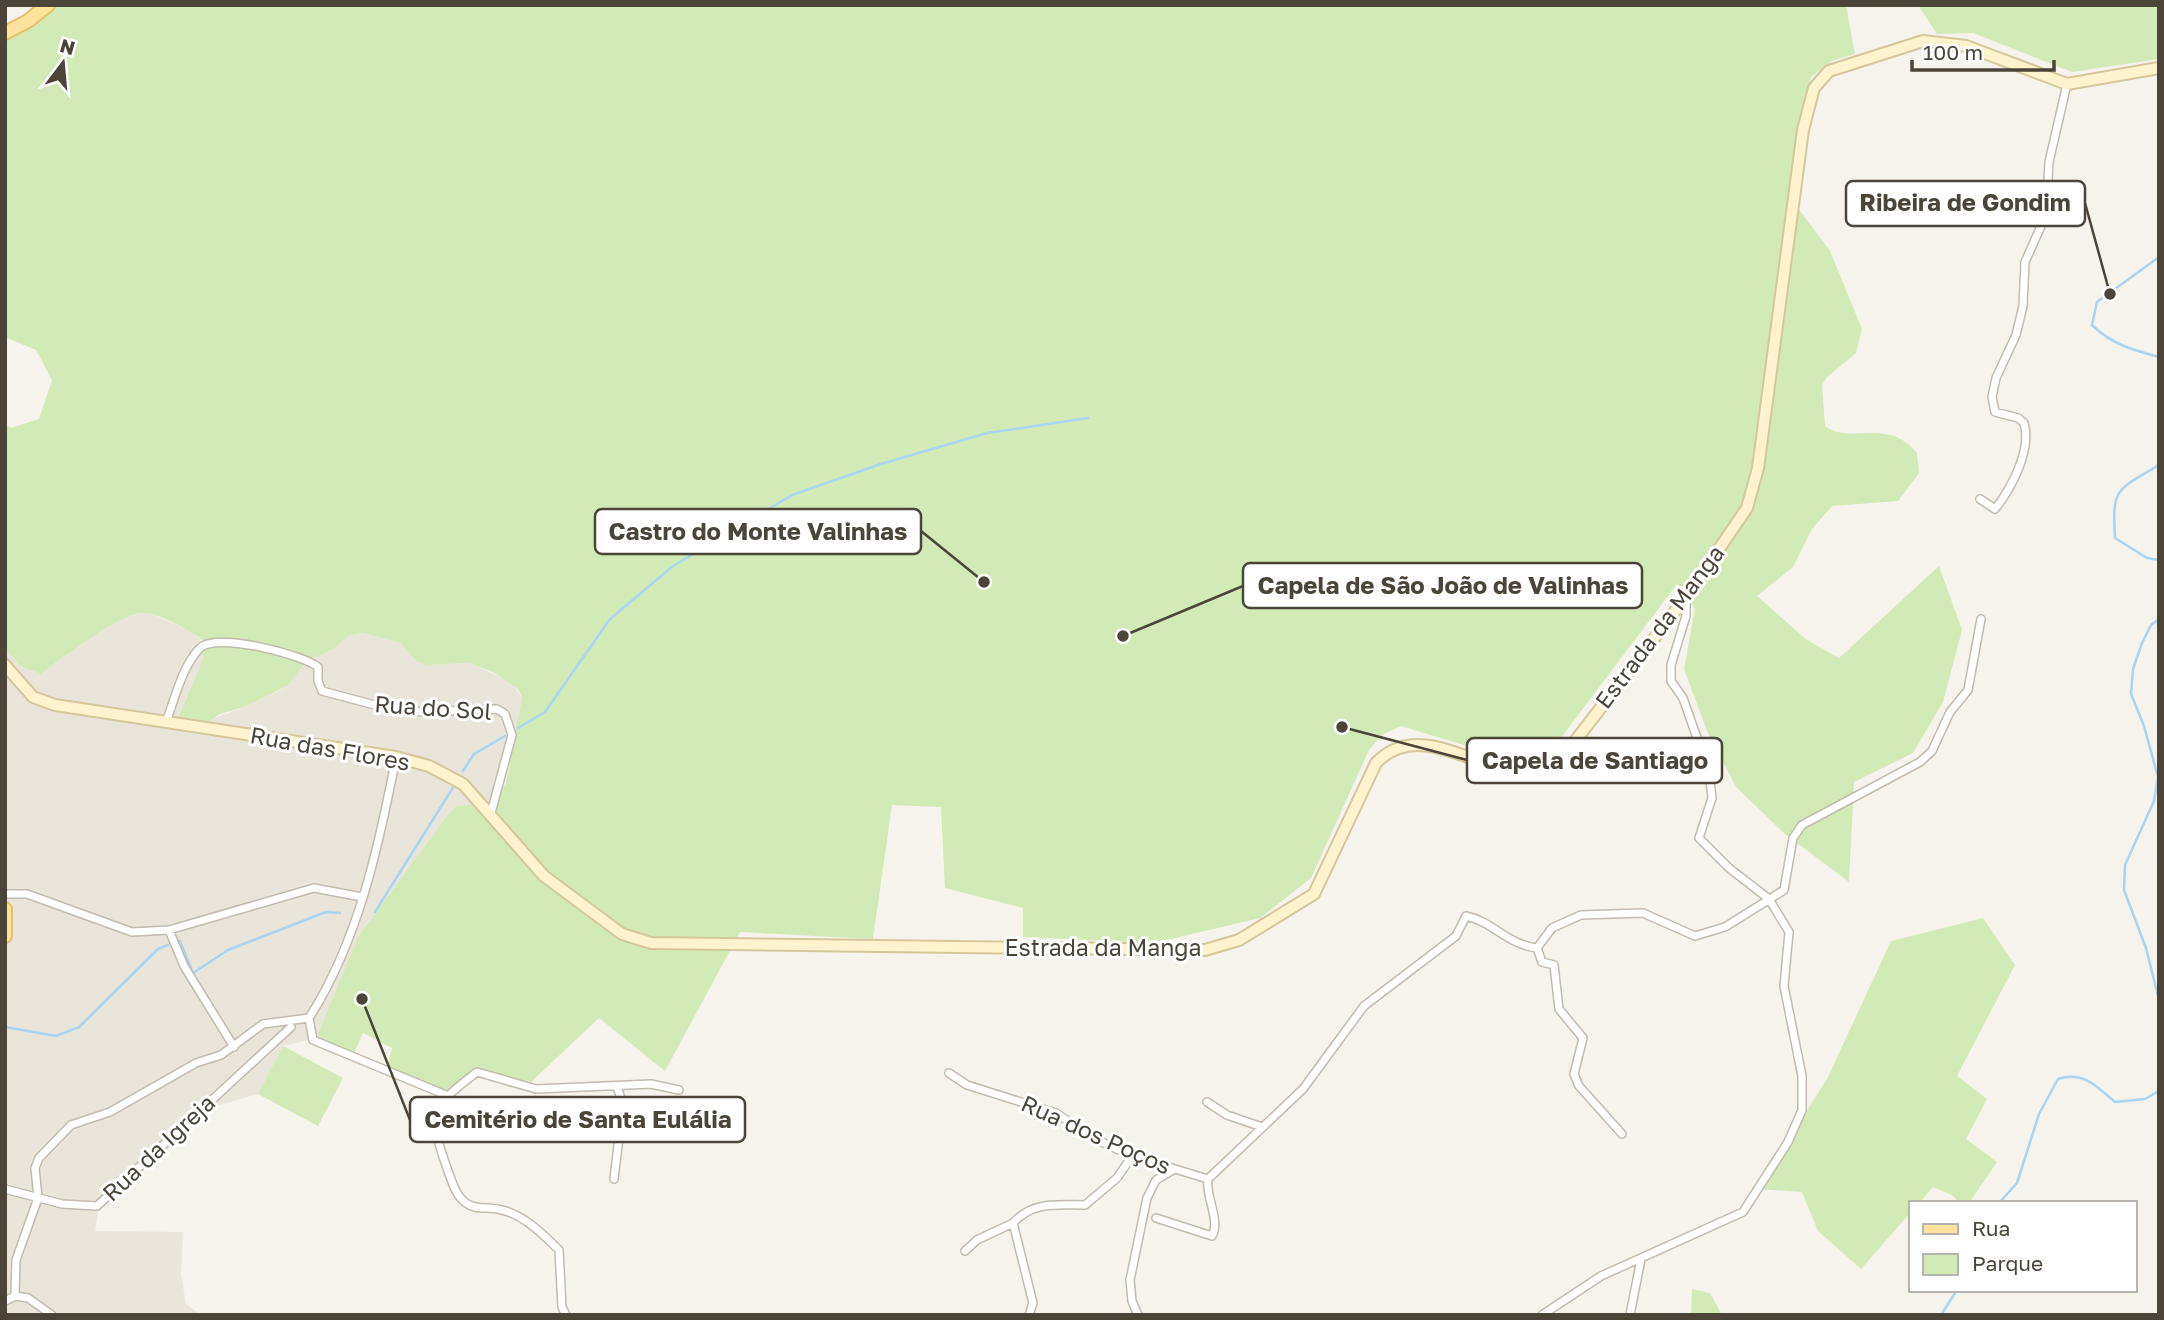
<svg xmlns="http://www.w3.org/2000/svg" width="2164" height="1320" font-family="'Golos Text',sans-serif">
  <rect width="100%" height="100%" fill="#f6f3ec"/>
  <path fill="#eae5da" d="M147,612L191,631L205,644L203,659L177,719L207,721L247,706L283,689L306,662L333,649L348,636L363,633L401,643L417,662L427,665L469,663L511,682L522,698L515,741L501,792L488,802L456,806L449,813L358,937L316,1038L283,1046L258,1094L216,1106L98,1212L95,1231L183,1232L181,1274L186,1304L201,1315H5V648L20,666L41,674L83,642L124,618Z"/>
  <path fill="#d2eab5" d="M55,5H1846L1855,54L1832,61L1811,77L1797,140L1795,204L1830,251L1862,329L1856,353L1827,377L1822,385L1825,426C1850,445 1888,417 1917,453L1919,473L1898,501L1832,506L1812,529L1793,567L1757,596L1807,640L1839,658L1939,566L1962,630L1943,702L1913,753L1854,782L1849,882L1785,834L1736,787L1707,731L1684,669L1695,609L1677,584L1551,751L1490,753L1401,726L1382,735L1369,750L1311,878L1260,918L1154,943L1023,937V908L945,888L941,807L892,805L873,939L740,932L665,1071L599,1018L531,1082L477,1069L447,1092L387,1067L392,1048L363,1033L354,1053L316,1038L358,937L449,813L456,806L488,802L497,796L506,783L522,698L518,689L493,672L469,663L427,665L417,662L401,643L363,633L348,636L333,649L306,662L287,686L247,706L220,714L203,725L177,720L203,659V640C190,631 160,613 144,613C121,612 61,659 41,674L20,666L5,648V424L11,428L39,419L52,380L36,350L5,337V41L24,32Z
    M1918,5H2159V59L2072,72L1973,33L1937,34Z
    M1983,918L2015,965L1957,1076L1987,1099L1966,1139L1997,1162L1969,1203H1960L1952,1195L1933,1187L1919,1203H1910V1213L1861,1269L1818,1231L1802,1192L1758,1189L1828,1077L1891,941Z
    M283,1046L343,1078L318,1126L258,1094Z
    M1692,1289L1710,1293L1722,1315H1691Z"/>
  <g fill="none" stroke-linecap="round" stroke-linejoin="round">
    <path stroke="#a9d4f2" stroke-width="2.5" d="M2159,257L2097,302L2092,325C2111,344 2133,350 2159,357
      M2159,465C2116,491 2112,487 2115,538L2147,558L2159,560
      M2159,619L2151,625L2142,643L2133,669L2131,694L2144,726L2158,777L2154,801L2125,865L2124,890L2146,948L2159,1000
      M518,728L545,712L610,619L673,566L792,495L881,464L987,433L1088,418
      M463,771L474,754L505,736
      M375,912L454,786
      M180,941L193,973L228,950L326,912L340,913
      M5,1027L56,1036L79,1027L158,949L168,945
      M1999,1203L2017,1183L2039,1114L2058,1079C2084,1071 2096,1086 2115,1102L2145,1099L2159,1091
      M1941,1315L1957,1290"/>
    <defs>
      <path id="street" d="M1980,499L1995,509C2011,489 2032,450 2024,423L2018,418L1995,412L1992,397L1996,378L2016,335L2023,306L2025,262L2046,215L2049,162L2067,84
        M166,722C175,699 182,666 200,648C216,632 301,654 318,667V681L322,691L386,708L422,712L497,709L505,714L512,735L491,813
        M396,757C379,846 358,942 309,1018L313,1040L446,1095
        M5,894H27L132,932L169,930L314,888L362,897
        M169,930L184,966L234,1047
        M1537,948L1542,962L1554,965L1559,1009L1583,1038L1574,1074L1579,1086L1622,1134
        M949,1073L967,1085L1056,1113L1091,1137L1132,1156L1208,1179L1303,1089L1364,1006L1456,936L1466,916C1494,922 1506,944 1537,948L1552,928L1581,915L1643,913L1695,936L1725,927L1784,890L1793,838L1802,825L1920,762L1932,751L1950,712L1968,690L1981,619
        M1207,1102L1227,1115L1262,1127
        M614,1179L623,1104L617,1087
        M5,1189L62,1204L97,1206L291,1027
        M1156,1218L1212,1236C1221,1221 1205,1196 1208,1179
        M965,1251L977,1240L1013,1223
        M15,1296L16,1260L38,1198L35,1168L39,1158L71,1125L110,1112L196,1063L221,1055L263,1024L309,1018
        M5,1301L15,1296L28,1298L52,1315
        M566,1315L562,1307L559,1250C543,1234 521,1212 497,1209C487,1207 475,1210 466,1203C456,1196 452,1182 448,1171C428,1115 429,1108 477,1072L536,1089L651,1084L679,1090
        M1029,1315L1033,1303L1013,1223C1033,1201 1057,1205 1085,1205L1117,1178L1132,1156
        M1138,1315L1132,1301L1130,1280L1147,1198L1156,1180L1173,1170
        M1542,1315L1601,1276L1743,1212L1788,1142L1802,1110V1076L1784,986L1789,932L1769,899L1729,868L1699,838L1712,798L1709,772L1683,698L1671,681V665L1686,616V597
        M1630,1315L1641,1259"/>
      <path id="secondary" d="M5,665L33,697L55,705L396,757L429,766L463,784L544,876L622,934L651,943L1205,950L1239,940L1314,894L1376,763C1422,716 1482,777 1534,772C1542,771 1551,765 1559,762L1686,597L1747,508L1758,468L1803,130L1814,88L1829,71L1923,41L1966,46L2067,84L2159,68"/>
      <path id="primary" d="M5,33L28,21L48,5
        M5,909V936"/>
    </defs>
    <use href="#street" stroke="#c2bbae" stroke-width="10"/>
    <use href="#secondary" stroke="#d6c79b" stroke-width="14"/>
    <use href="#primary" stroke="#e6c16a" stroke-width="16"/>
    <use href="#street" stroke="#fff" stroke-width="7"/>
    <use href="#secondary" stroke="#fff3cd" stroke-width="10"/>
    <use href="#primary" stroke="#ffe39c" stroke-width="12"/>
  </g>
  <g text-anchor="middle" stroke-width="6" stroke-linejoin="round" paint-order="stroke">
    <g font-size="23" fill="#4b4439" stroke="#fff">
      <text transform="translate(1660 627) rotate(-53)" y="8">Estrada da Manga</text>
      <text transform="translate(433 708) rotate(4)" y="8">Rua do Sol</text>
      <text transform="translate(330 749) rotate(10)" y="8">Rua das Flores</text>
      <text x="1103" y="956">Estrada da Manga</text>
      <text transform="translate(1096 1135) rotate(24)" y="8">Rua dos Poços</text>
      <text transform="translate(159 1148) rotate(-43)" y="8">Rua da Igreja</text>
    </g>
  </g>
  <path fill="none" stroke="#4b4439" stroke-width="2.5" d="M2110 294L2085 203M984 582L921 531M1123 636L1243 586M1342 727L1467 760M362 999L410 1120"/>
  <g fill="#4b4439" stroke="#fff" stroke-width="2.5">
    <circle cx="2110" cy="294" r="7"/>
    <circle cx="984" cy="582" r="7"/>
    <circle cx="1123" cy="636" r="7"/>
    <circle cx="1342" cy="727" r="7"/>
    <circle cx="362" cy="999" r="7"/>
  </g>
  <g fill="#fff" stroke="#4b4439" stroke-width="2.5">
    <rect x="1846" y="181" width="239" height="45" rx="7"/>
    <rect x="595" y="509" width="326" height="45" rx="7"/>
    <rect x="1243" y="563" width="399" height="45" rx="7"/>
    <rect x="1467" y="738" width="255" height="45" rx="7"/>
    <rect x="410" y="1097" width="335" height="45" rx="7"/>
  </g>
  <g font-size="24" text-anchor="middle" font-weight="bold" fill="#4b4439">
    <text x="1965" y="211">Ribeira de Gondim</text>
    <text x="758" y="540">Castro do Monte Valinhas</text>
    <text x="1443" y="594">Capela de São João de Valinhas</text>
    <text x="1595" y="769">Capela de Santiago</text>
    <text x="578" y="1128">Cemitério de Santa Eulália</text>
  </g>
  <rect width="2164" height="1320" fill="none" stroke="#4b4439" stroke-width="14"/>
  <rect x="1909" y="1201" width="228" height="91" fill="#ffffff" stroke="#b7b4b0" stroke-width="2"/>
  <rect x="1923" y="1224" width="35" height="10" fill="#ffe39c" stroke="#b7b4b0" stroke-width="2"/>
  <text x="1972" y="1236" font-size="21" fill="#4b4439">Rua</text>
  <rect x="1923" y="1254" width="35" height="21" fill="#d2eab5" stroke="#b7b4b0" stroke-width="2"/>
  <text x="1972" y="1271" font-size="21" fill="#4b4439">Parque</text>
  <g transform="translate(63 63) rotate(16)" stroke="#ffffff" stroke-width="5" paint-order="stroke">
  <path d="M0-5L12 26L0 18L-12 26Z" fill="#4b4439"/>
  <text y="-10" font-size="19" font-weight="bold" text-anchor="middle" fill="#4b4439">N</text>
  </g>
  <path d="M1912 60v10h142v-10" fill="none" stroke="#4b4439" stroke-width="3.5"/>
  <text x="1923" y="60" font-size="21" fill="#4b4439" stroke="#ffffff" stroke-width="5" paint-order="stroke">100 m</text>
</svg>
